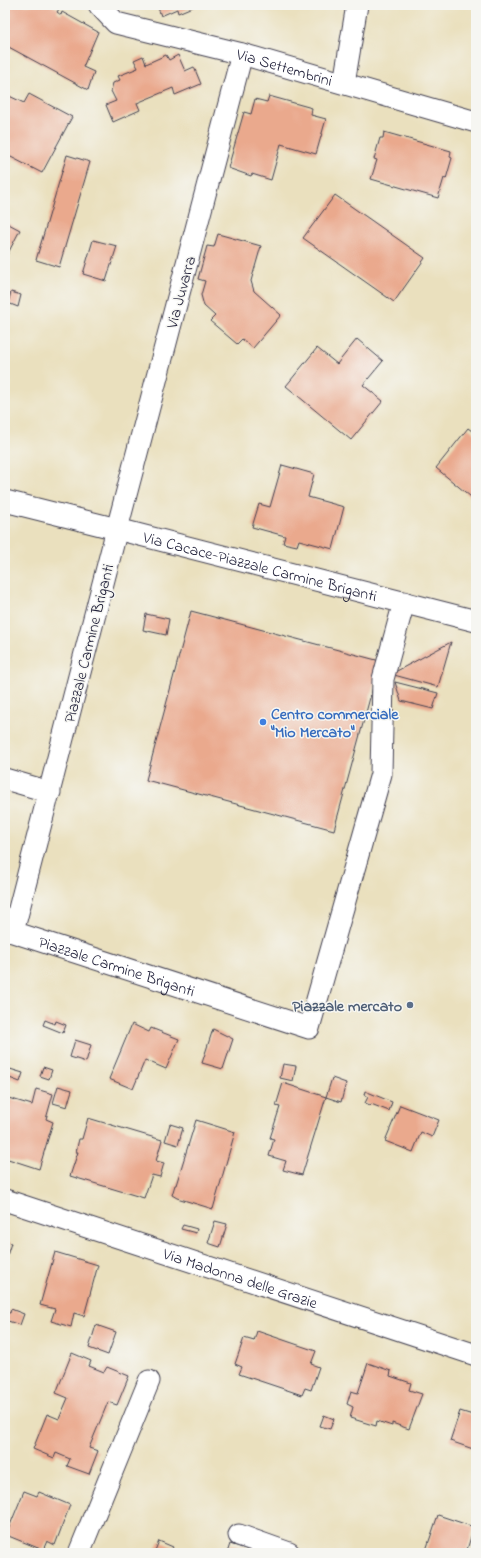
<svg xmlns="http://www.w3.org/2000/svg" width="481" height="1558" font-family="'Indie Flower',sans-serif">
  <rect width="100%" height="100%" fill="#f6f6f2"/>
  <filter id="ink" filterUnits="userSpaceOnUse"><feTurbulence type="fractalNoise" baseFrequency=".025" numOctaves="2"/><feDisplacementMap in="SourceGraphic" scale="8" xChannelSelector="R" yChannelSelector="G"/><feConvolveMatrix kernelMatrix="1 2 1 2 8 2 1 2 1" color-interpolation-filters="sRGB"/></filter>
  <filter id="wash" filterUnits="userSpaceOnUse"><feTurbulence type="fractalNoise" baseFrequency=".012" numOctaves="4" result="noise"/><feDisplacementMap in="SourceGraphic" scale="16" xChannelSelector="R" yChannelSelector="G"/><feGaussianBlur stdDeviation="0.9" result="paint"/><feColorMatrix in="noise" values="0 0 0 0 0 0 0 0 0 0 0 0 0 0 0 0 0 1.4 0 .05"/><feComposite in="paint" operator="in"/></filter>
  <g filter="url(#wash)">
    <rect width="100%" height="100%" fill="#eae0be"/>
    <g id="blocks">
      <path fill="#eaa98d" d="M5,5H51L59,9L57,12L61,15L62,12L98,32L83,67L94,72L88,90L5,45Z
        M157,5H197L178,13L177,9L161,16Z
        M166,55L169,60L178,55L185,71L194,67L201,84L175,95L173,88L137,103L140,110L113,122L106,105L116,101L111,91L113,83L120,80L118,76L138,68L134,60L143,56L146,64Z
        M5,94L24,103L29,94L72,117L42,173L5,154Z
        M269,96L312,108L311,115L326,119L316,154L281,144L271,180L252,174L251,176L228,168L244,112L251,114L255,99L267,102Z
        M384,132L451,151L450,157L452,158L446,179L444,178L438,198L371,179L377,160L374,159L380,138H383Z
        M67,155L90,162L59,267L36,260Z
        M335,195L425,258L394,302L303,238Z
        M5,222L20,230L5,259Z
        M218,234L261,246L251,281L254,291L281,315L253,348L242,339L237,344L210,321L215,316L204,306L201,295L205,281L198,279L207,246L214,247Z
        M93,240L117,246L106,281L83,274Z
        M11,292L21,295L18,307L8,303Z
        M357,339L383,361L363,385L383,401L351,440L286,386L317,348L337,364Z
        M468,428L476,434V501L436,468Z
        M282,465L314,474L308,497L344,507L333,549L299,540L297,546L283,543L285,536L252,527L259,504L270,507Z
        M191,611L380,661L334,830L146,780Z
        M146,614L169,619L166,635L143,630Z
        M451,642L438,687L394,675L395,672Z
        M395,682L438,693L433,709L401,701Z
        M45,1020L55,1024L56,1021L66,1025L63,1033L43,1025Z
        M132,1024L149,1032L151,1028L179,1039L166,1069L145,1060L133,1089L109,1079Z
        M213,1029L233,1039L223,1069L202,1063Z
        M75,1040L91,1045L86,1062L70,1057Z
        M283,1064L296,1066L293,1081L280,1078Z
        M43,1067L52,1070L49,1079L40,1076Z
        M10,1069L23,1073L20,1082L7,1077Z
        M332,1078L346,1083L341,1102L326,1097Z
        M283,1083L326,1097L302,1175L283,1170L286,1161L269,1156L274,1139L270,1138L280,1107L276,1106Z
        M58,1086L72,1090L67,1107L53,1103Z
        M36,1089L53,1094L46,1119L53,1122L39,1169L5,1158V1097L32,1105Z
        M365,1091L392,1102L389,1111L371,1104L370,1105L365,1103L368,1097L364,1095Z
        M400,1105L439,1120L432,1137L421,1132L413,1152L385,1141Z
        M88,1118L162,1140L156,1161L164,1163L160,1177L152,1175L144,1198L70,1176L78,1152H76L79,1139H82Z
        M196,1120L235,1132L213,1209L177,1198L172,1195L175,1185H176Z
        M170,1124L183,1128L178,1145L165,1141Z
        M215,1221L227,1224L220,1247L208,1243Z
        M183,1225L197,1229L196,1233L181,1229Z
        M5,1241L11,1243L5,1262Z
        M55,1252L98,1265L84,1316L74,1313L71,1327L51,1321L55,1309L40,1305Z
        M11,1309L24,1314L20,1325L5,1320V1312L10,1313Z
        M96,1325L116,1332L108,1355L89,1348Z
        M257,1331L316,1351L311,1364L319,1367L311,1390L305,1388L302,1395L239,1374L242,1367L235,1364L244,1338L254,1341Z
        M72,1353L91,1361L89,1366L104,1372L107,1367L129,1376L117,1405L108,1402L89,1448L98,1451L89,1474L67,1466L70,1459L56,1453L54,1458L33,1449L47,1414L59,1419L68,1398L56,1393Z
        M368,1363L391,1371L390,1376L411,1383L409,1390L422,1394L409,1429L392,1423V1426L377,1421L376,1426L350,1418L353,1407L347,1404L351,1391L358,1393Z
        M460,1411L476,1416V1450L450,1441Z
        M324,1415L334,1419L330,1429L320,1426Z
        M24,1491L37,1496L39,1492L70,1505L55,1545L47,1541L43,1550L6,1535Z
        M438,1515L474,1527L466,1553H425Z
        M159,1541L173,1547L170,1553H154Z
        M230,1544L249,1550L248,1553H227Z"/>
    </g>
  </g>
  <g filter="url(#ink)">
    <use href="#blocks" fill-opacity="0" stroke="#403e4f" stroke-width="1"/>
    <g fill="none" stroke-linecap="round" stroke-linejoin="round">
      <defs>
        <g id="minor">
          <path id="s1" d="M99,5L116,23L242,54L476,122"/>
          <path id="s2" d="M242,54L117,529L476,621"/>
          <path d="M344,83L357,5"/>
          <path id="s3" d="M5,501L117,529L13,932L309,1028L381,774L383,679L404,602"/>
          <path d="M5,779L50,792"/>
          <path id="s4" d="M5,1200L476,1355"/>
          <path d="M239,1535L289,1553"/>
          <path d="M79,1553L149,1381"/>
        </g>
      </defs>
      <use href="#minor" stroke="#403e4f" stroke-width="23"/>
      <use href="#minor" stroke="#fff" stroke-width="21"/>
    </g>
  </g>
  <circle fill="#3f7fe0" stroke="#f6f6f2" stroke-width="1.5" cx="263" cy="722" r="4"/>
  <circle fill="#5c6f8a" stroke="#f6f6f2" stroke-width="1.5" cx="410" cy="1005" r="4"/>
  <g text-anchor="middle" stroke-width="3" stroke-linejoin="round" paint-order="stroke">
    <g font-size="16" fill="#22223b" stroke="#f6f6f2">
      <text dy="6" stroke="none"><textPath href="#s1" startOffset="199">Via Settembrini</textPath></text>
      <text transform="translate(180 292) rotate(-75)" y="6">Via Juvarra</text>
      <text dy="6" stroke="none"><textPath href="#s2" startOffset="639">Via Cacace-Piazzale Carmine Briganti</textPath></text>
      <text transform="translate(88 643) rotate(-76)" y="6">Piazzale Carmine Briganti</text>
      <text dy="6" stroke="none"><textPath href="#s3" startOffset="641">Piazzale Carmine Briganti</textPath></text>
      <text dy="6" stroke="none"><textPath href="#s4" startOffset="248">Via Madonna delle Grazie</textPath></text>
    </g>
    <g font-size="16" font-weight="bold" fill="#366cbe" stroke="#f6f6f2" text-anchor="start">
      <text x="271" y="719">Centro commerciale<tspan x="271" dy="18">"Mio Mercato"</tspan></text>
    </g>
    <g font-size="16" font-weight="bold" fill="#4e5e75" stroke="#f6f6f2" text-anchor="end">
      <text x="402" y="1011">Piazzale mercato</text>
    </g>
  </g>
  <rect width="481" height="1558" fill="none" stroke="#f6f6f2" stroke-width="20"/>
</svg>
